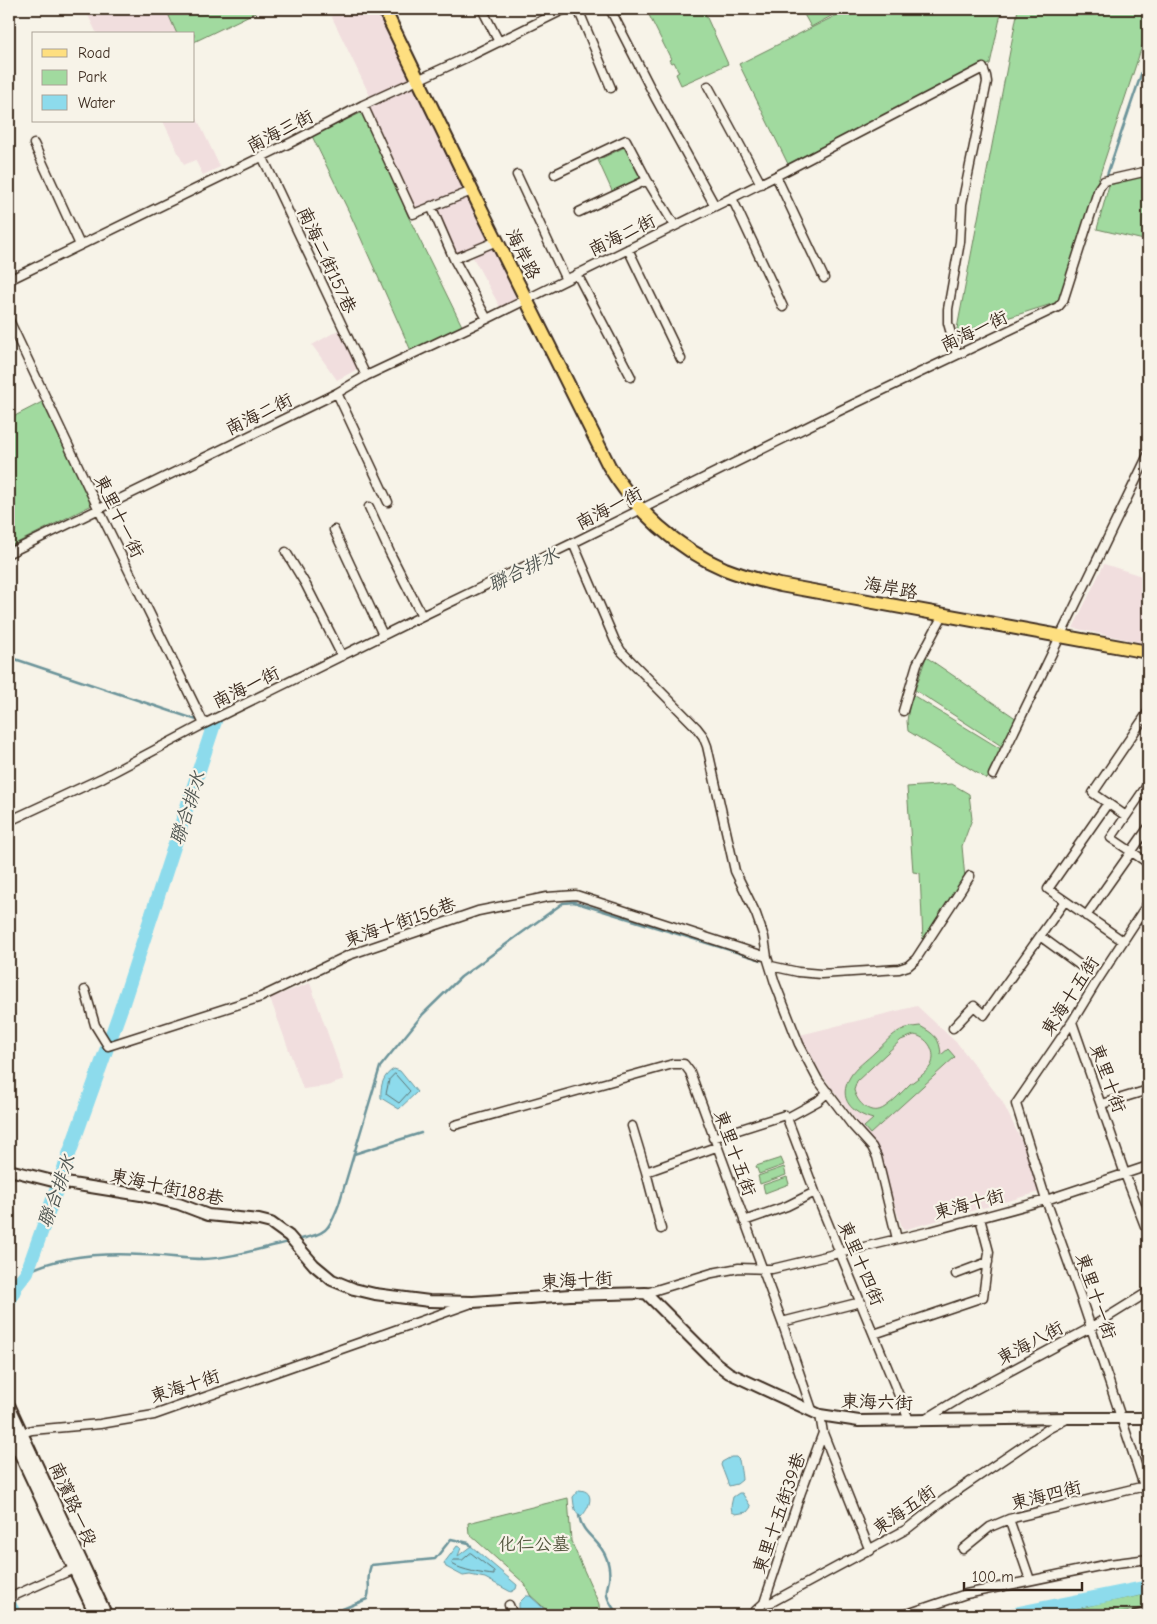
<svg xmlns="http://www.w3.org/2000/svg" width="1157" height="1624" font-family="'Comic Neue','LXGW WenKai TC',sans-serif">
  <rect width="100%" height="100%" fill="#f7f3e8"/>
  <filter id="ink" filterUnits="userSpaceOnUse"><feTurbulence type="fractalNoise" baseFrequency=".02" numOctaves="2"/><feDisplacementMap in="SourceGraphic" scale="10" xChannelSelector="R" yChannelSelector="G"/><feConvolveMatrix kernelMatrix="1 2 1 2 8 2 1 2 1" color-interpolation-filters="sRGB"/></filter>
  <g filter="url(#ink)">
    <path fill="#f1dede" d="M85,9H166L177,34H97Z
      M328,9H383L416,76L371,98Z
      M417,83L469,190L414,211L365,106Z
      M194,112L220,167L203,175L195,160L184,165L163,121H194Z
      M469,194L490,242L455,257L434,207Z
      M491,245L517,300L500,307L471,254Z
      M342,328L360,368L337,380L312,345Z
      M1104,564L1148,578V644L1073,628Z
      M310,983L344,1080L327,1086L303,1089L270,998Z
      M917,1006L958,1044L1002,1101L1024,1146L1040,1192L903,1230L874,1144L822,1075L800,1035Z"/>
    <path fill="#a1da9f" stroke="#6e825e" fill-rule="evenodd" d="M166,9H262L194,42V34H177Z
      M646,9H703L728,64L681,85L676,74L679,72L674,62L671,63L669,60L671,59Z
      M801,9H830L833,15L811,27Z
      M836,9H1002L990,64L930,91L788,164L739,64L839,14Z
      M1018,9H1148V28L1058,302L956,334Z
      M365,111L409,218L464,330L412,353L351,216L312,136Z
      M625,147L643,178L613,193L598,160Z
      M1148,175V241L1097,229L1109,185Z
      M44,401L98,502L9,547V419Z
      M926,657L1017,719L1003,747L915,690Z
      M911,694L1004,751L987,779L908,731L907,721Z
      M952,784L969,794L972,819L962,846L965,879L923,941L920,873L913,872L907,787Z
      M920,1026C934,1034 940,1038 941,1055L948,1049L955,1057L870,1134L864,1127L873,1119C852,1113 837,1099 850,1077C855,1068 867,1060 875,1052C883,1045 892,1034 901,1030C907,1027 913,1027 920,1026ZM914,1035C927,1037 936,1050 932,1063C930,1070 917,1079 910,1084C902,1092 894,1101 885,1107C871,1117 857,1103 854,1090L857,1081L901,1040Z
      M781,1158L784,1165L759,1174L756,1166Z
      M784,1167L786,1175L760,1184L758,1176Z
      M787,1177L789,1184L765,1193L763,1185Z
      M568,1498L571,1541L599,1604L600,1615H552L530,1595L525,1584L469,1534L468,1523Z
      M1148,1594V1607L1111,1615H1054L1100,1603Z"/>
    <path fill="#8ddbec" stroke="#6c949a" d="M394,1069L400,1071L417,1092L399,1109L381,1098C380,1086 383,1075 394,1069Z
      M731,1457H736L739,1460C740,1465 742,1476 742,1480L737,1484L729,1486L721,1465L722,1462Z
      M579,1490C597,1491 589,1509 581,1517C574,1513 574,1505 573,1497Z
      M739,1493H742L751,1507L747,1512L736,1514L732,1512L731,1506L733,1497Z
      M457,1546L461,1548L458,1556L471,1546L517,1585L516,1589L511,1592L485,1578L470,1575L463,1576L446,1567L444,1563Z
      M526,1596H530L551,1615H525L519,1610V1603Z"/>
    <g fill="none" stroke-linecap="round" stroke-linejoin="round">
      <path stroke="#5c7170" stroke-width="1" d="M395,1074L410,1091L399,1103L386,1094L389,1080Z
        M471,1553L494,1571V1575C483,1574 461,1570 452,1564L453,1560H462Z"/>
      <path stroke="#6c949a" stroke-width="2.5" d="M1106,178L1148,54
        M9,657L200,721
        M295,683L341,660
        M354,1154L421,1133
        M297,1240C326,1233 328,1233 339,1204L380,1067L423,1014L461,977L563,903L574,902L762,960
        M27,1272C61,1255 105,1253 142,1255C162,1255 183,1259 203,1259C232,1258 261,1248 289,1242
        M579,1516C582,1534 600,1540 606,1557C609,1564 610,1572 609,1580C608,1585 606,1590 607,1595C608,1602 614,1609 618,1615
        M328,1615L367,1599C372,1587 365,1580 371,1565L435,1559L451,1539L469,1543L471,1546"/>
      <path stroke="#8ddbec" stroke-width="14" d="M9,1301L16,1286L27,1272L123,1003L215,721
        M9,1604L15,1615
        M1010,1615L1148,1587"/>
      <defs>
        <path id="minor" d="M482,9L499,42
          M578,9L611,88
          M610,9L655,97L715,206
          M708,86L761,184
          M363,105L413,214L472,191
          M34,144L80,245
          M262,156L366,376
          M555,174L626,140L647,180L675,226
          M517,175L566,280
          M776,176L824,278
          M732,198L783,307
          M431,206L454,259L487,319
          M579,212L647,180
          M628,249L681,359
          M454,259L497,241
          M577,274L631,377
          M9,280L292,142L363,105L470,56L565,9
          M9,320L98,508L204,724
          M337,393L388,502
          M369,507L390,553L422,616
          M334,530L383,635
          M573,543L615,641L621,651L696,727L703,736L707,746L735,871L756,914L764,937L767,957L775,983L799,1044L818,1080L852,1125L872,1147L877,1157L897,1239
          M286,552L306,585L342,656
          M9,553L337,393L366,376L487,319L776,176L983,68L986,76L987,82L962,204L960,242L948,309V323L957,355
          M903,711L917,664L943,615
          M993,775L1148,455
          M1148,784L1111,838L1148,863
          M1108,803L1048,889L1123,941
          M1126,816L1093,793L1148,712
          M9,821L102,778L204,724L422,616L573,543L839,411L1058,307L1063,301L1099,188L1104,181L1148,171
          M1148,903L1097,981L1072,1022L1016,1104L1046,1200L1080,1295L1148,1498
          M1086,916L1148,828
          M1040,936L1081,966
          M771,966L798,972L821,974L899,969L908,966L916,959L970,876
          M85,990L95,1025L108,1046L261,997L349,955L478,911L547,897L576,895L767,957
          M1072,1022L1125,1174L1145,1226L1148,1225
          M953,1028L974,1006L984,1015L1065,901
          M1102,1104L1148,1090
          M787,1118L815,1192L909,1420
          M787,1118L818,1101L828,1092
          M455,1125L673,1064H684L690,1072L782,1322L812,1410
          M632,1126L646,1172L716,1147
          M713,1138L785,1115L787,1118
          M646,1172L661,1229
          M744,1221L787,1206L815,1192
          M956,1274L988,1262
          M646,1293L712,1273L739,1268L772,1269L931,1231L1046,1200L1148,1166
          M782,1322L861,1302
          M874,1334L983,1297L989,1252L980,1218
          M820,1415L823,1433L870,1551
          M926,1419L967,1394L1090,1328L1148,1292
          M18,1434L32,1430L100,1424L154,1415L469,1304
          M1009,1519L1030,1580
          M963,1549L990,1527L1009,1519L1145,1486
          M9,1598L78,1567
          M764,1603L801,1492L823,1433
          M509,1605L513,1615
          M751,1615L764,1603L772,1602L907,1529L945,1499L1048,1429L1067,1419
          M904,1615L966,1594L1109,1564L1148,1559
          M1136,1615L1148,1613"/>
        <path id="tertiary" d="M9,1170L53,1181L141,1195L179,1204L208,1215L259,1220L271,1223L289,1236L314,1265L332,1280L354,1289L375,1294L429,1301L473,1302L570,1295L646,1293L716,1363L729,1373L820,1415L859,1421L1069,1418H1148"/>
        <path id="secondary" d="M9,1406L106,1615
          M9,1430L96,1615"/>
        <path id="primary" d="M384,9L472,191L609,466C636,511 676,548 725,569C743,576 762,581 780,585L1148,652"/>
      </defs>
      <use href="#minor" stroke="#3b2a1e" stroke-width="11"/>
      <use href="#tertiary" stroke="#3b2a1e" stroke-width="14"/>
      <use href="#secondary" stroke="#3b2a1e" stroke-width="15"/>
      <use href="#primary" stroke="#3b2a1e" stroke-width="16"/>
      <use href="#minor" stroke="#f7f3e8" stroke-width="8"/>
      <use href="#tertiary" stroke="#f7f3e8" stroke-width="10"/>
      <use href="#secondary" stroke="#f7f3e8" stroke-width="11"/>
      <use href="#primary" stroke="#fedf80" stroke-width="12"/>
    </g>
  </g>
  <g text-anchor="middle" stroke-width="4.5" stroke-linejoin="round" paint-order="stroke">
    <g font-size="18" fill="#3b2a1e" stroke="#f7f3e8">
      <text transform="translate(280 131) rotate(-27)" y="6">南海三街</text>
      <text transform="translate(622 235) rotate(-26)" y="6">南海二街</text>
      <text transform="translate(523 254) rotate(63)" y="6">海岸路</text>
      <text transform="translate(327 260) rotate(65)" y="6">南海二街157巷</text>
      <text transform="translate(974 331) rotate(-25)" y="6">南海一街</text>
      <text transform="translate(259 414) rotate(-26)" y="6">南海二街</text>
      <text transform="translate(609 508) rotate(-27)" y="6">南海一街</text>
      <text transform="translate(119 516) rotate(64)" y="6">東里十一街</text>
      <text transform="translate(891 588) rotate(10)" y="6">海岸路</text>
      <text transform="translate(246 687) rotate(-26)" y="6">南海一街</text>
      <text transform="translate(400 922) rotate(-19)" y="6">東海十街156巷</text>
      <text transform="translate(1070 996) rotate(-57)" y="6">東海十五街</text>
      <text transform="translate(1108 1078) rotate(70)" y="6">東里十街</text>
      <text transform="translate(735 1153) rotate(70)" y="6">東里十五街</text>
      <text transform="translate(167 1187) rotate(12)" y="6">東海十街188巷</text>
      <text transform="translate(969 1204) rotate(-15)" y="6">東海十街</text>
      <text transform="translate(861 1263) rotate(67)" y="6">東里十四街</text>
      <text transform="translate(577 1280) rotate(-3)" y="6">東海十街</text>
      <text transform="translate(1096 1296) rotate(71)" y="6">東里十一街</text>
      <text transform="translate(1030 1343) rotate(-28)" y="6">東海八街</text>
      <text transform="translate(185 1386) rotate(-18)" y="6">東海十街</text>
      <text transform="translate(877 1402) rotate(2)" y="6">東海六街</text>
      <text transform="translate(1046 1495) rotate(-14)" y="6">東海四街</text>
      <text transform="translate(73 1504) rotate(66)" y="6">南濱路一段</text>
      <text transform="translate(904 1510) rotate(-35)" y="6">東海五街</text>
      <text transform="translate(779 1513) rotate(-71)" y="6">東里十五街39巷</text>
    </g>
    <g font-size="18" fill="#54563e" stroke="#f7f3e8">
      <text x="534" y="1550">化仁公墓</text>
    </g>
    <g font-size="19" font-style="italic" fill="#505652" stroke="#f7f3e8">
      <text transform="translate(523 569) rotate(-26)" y="7">聯合排水</text>
      <text transform="translate(187 808) rotate(-72)" y="7">聯合排水</text>
      <text transform="translate(56 1191) rotate(-70)" y="7">聯合排水</text>
    </g>
  </g>
  <rect width="1157" height="1624" fill="none" stroke="#f7f3e8" stroke-width="30"/>
  <rect x="15" y="15" width="1127" height="1594" fill="none" stroke="#3b2a1e" stroke-width="2" filter="url(#ink)"/>
  <rect x="32" y="32" width="162" height="90" fill="#f7f3e8" stroke="#aca397"/>
  <rect x="42" y="49" width="25" height="8" fill="#fedf80" stroke="#aca397"/>
  <text x="78" y="58" font-size="15" fill="#3b2a1e">Road</text>
  <rect x="42" y="70" width="25" height="15" fill="#a1da9f" stroke="#aca397"/>
  <text x="78" y="82" font-size="15" fill="#3b2a1e">Park</text>
  <rect x="42" y="95" width="25" height="15" fill="#8ddbec" stroke="#aca397"/>
  <text x="78" y="108" font-size="15" fill="#3b2a1e">Water</text>
  <path d="M964 1582v8h118v-8" fill="none" stroke="#3b2a1e" stroke-width="2.5"/>
  <text x="972" y="1582" font-size="15" fill="#3b2a1e" stroke="#f7f3e8" stroke-width="4" paint-order="stroke">100 m</text>
</svg>
